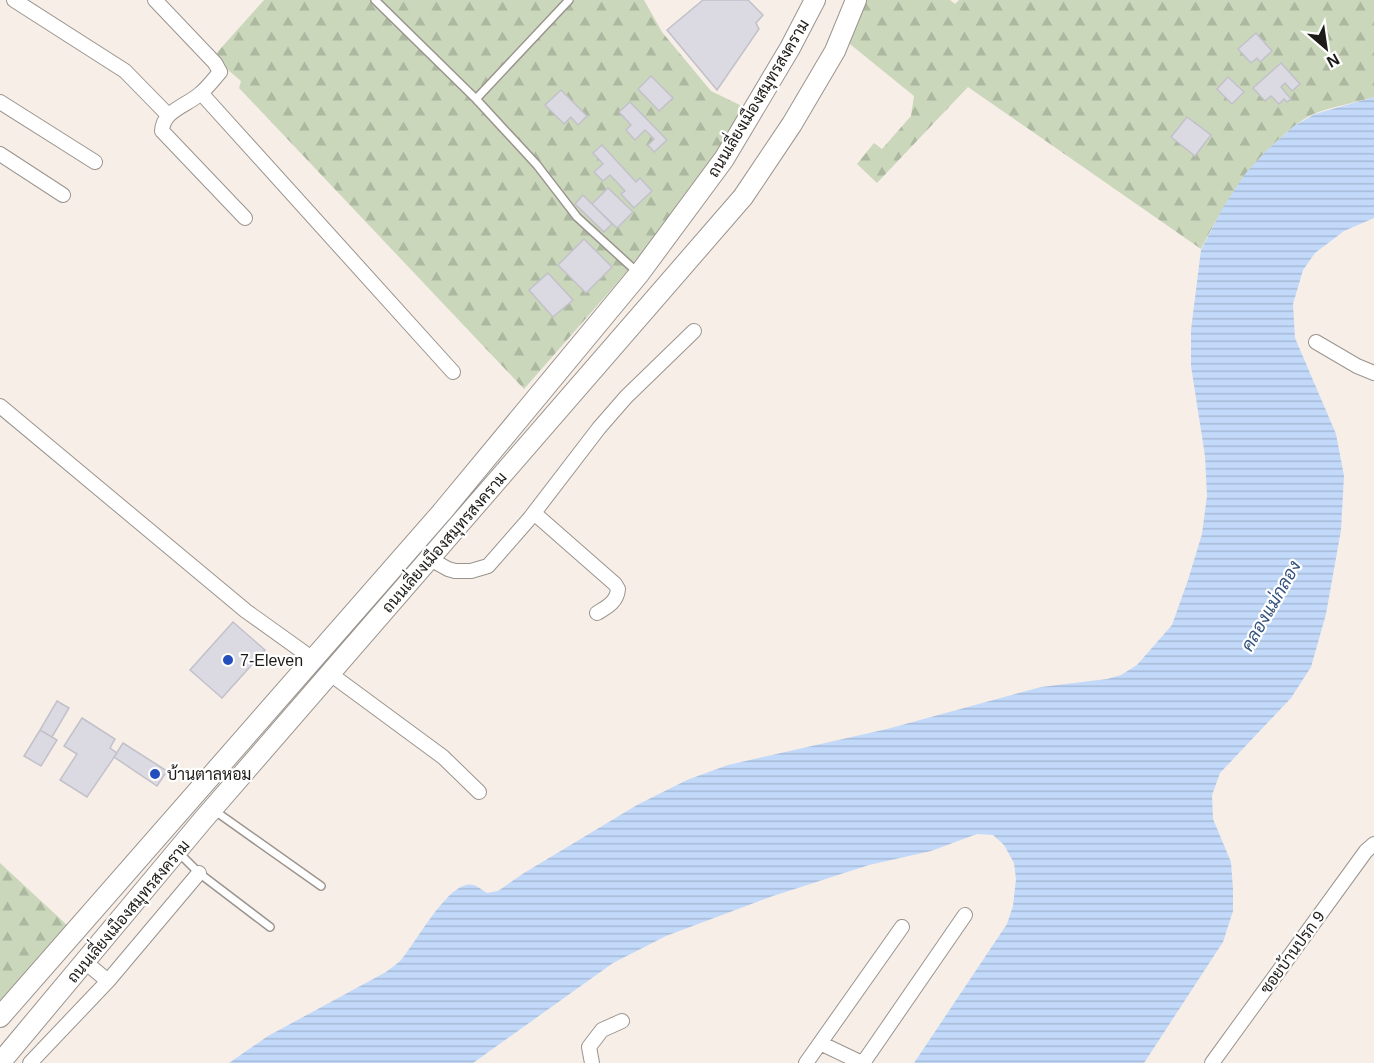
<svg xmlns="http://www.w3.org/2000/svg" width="1374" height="1063" font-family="Helvetica,Sarabun,sans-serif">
  <defs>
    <pattern id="forest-firs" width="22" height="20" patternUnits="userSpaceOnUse" patternTransform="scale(1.5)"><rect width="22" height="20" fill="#cad7bb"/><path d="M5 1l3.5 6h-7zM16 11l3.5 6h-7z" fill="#adb8a0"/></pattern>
    <pattern id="water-rules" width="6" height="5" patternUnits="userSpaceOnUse" patternTransform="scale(1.5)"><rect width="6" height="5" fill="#c2d9fa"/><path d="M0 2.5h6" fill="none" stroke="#a6bad6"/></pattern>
  </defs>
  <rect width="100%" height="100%" fill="#f6eee7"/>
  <path fill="url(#forest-firs)" d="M264,0H644L662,32L711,91L744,107L716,155L638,259L524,389L239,88L241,81L213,57Z
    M855,0H950L955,4L959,0H1374V97C1355,103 1334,106 1316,113C1305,117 1294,126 1285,134C1247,166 1223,205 1201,249L968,87L877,183L857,164L874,143L882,149L911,116L914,96L840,36Z
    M0,863L67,925L0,1003Z"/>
  <path fill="url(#water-rules)" d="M1374,97V218L1344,231L1315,253L1303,270L1293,304L1295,338L1336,434L1344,476L1341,530L1326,614L1311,667L1291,698L1220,773L1212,795L1213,819L1231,862L1233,889V911L1223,942L1144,1063H914L1007,924L1013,906L1016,879L1014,863L1004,845L993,835L977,834L931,851L869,865L773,896L666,936L613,963L473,1063H229L268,1036L386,972C391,968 397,964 401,960C416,942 444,890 466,885C475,883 480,889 487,893L498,891L524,873L637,805L687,780L728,765L887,729L1041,687L1107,679L1121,675L1137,665L1172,625L1188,580L1202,534L1207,496L1205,456L1191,366V330L1201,250L1222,209L1245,174L1266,151L1294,126L1315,114Z"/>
  <path fill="#dbd9e2" stroke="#c2c0c9" stroke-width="1.5" d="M703,0H748L763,15L756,23L759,29L717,90L667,30Z
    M1256,33L1272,51L1260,62L1257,58L1251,63L1238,49Z
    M1281,63L1300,84L1292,91L1285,83L1281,87L1291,99L1287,102L1284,99L1279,104L1271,96L1265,101L1253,88Z
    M651,76L673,98L659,111L638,89Z
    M1228,77L1244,92L1232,104L1217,89Z
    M561,90L587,116L578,125L571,117L564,124L545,105Z
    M630,102L667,140L654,152L648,145L654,139L645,130L635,140L626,130L631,125L619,112Z
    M1187,117L1211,135L1195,156L1171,137Z
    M602,145L636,182L640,178L652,191L634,208L621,194L625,191L610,175L603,181L594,172L603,164L593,153Z
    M608,188L633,212L617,228L592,204Z
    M583,195L612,224L604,232L575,204Z
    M584,239L612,267L586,293L558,265Z
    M548,273L573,300L553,317L529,290Z
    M233,622L265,650L222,698L190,670Z
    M57,701L69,708L52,737L40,730Z
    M82,718L115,739L110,748L117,753L87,797L60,780L77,754L64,746Z
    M40,730L57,740L41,766L24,756Z
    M123,743L167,771L157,786L114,757Z"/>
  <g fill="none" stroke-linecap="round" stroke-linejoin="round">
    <defs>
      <path id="lane" d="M375,0L476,99L537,165L577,217L637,272
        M476,99L569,0
        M215,811L321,886
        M179,853L199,873L270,927"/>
      <path id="street" d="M14,0L125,71L168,115
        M155,0L215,63L220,72C214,79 208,87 201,93C187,106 163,110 162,131L245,218
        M201,93L453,372
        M0,102L95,162
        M0,154L63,195
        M1316,342L1357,366L1374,373
        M0,406L246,611L313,659
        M534,513L615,584L618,589C617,602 607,607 597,613
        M430,559L448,569L455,571H471L488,566L530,518L599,428L626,397L694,331
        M329,673L443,757L479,792
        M85,962L108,981
        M820,1043L862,1063
        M30,1063L108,981L199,873
        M592,1063L589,1047L602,1030L622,1021
        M806,1063L902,927
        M863,1063L965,915
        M1212,1063L1366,851L1374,844"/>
      <path id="secondary" d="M0,1017L442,512L639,274L724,159L790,48L815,0
        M0,1063L202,821L743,197L792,124L835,51L856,0"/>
    </defs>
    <use href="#lane" stroke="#9b948e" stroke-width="10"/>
    <use href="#street" stroke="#9b948e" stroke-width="16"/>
    <use href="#secondary" stroke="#9b948e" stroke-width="22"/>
    <use href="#lane" stroke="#fff" stroke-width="7"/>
    <use href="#street" stroke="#fff" stroke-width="14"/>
    <use href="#secondary" stroke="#fff" stroke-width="20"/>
  </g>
  <g fill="#254ebd" stroke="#fff" stroke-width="2">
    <circle cx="228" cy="660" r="6"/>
    <circle cx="155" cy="774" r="6"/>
  </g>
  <g text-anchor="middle" stroke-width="4.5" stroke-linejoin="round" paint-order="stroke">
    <g font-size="16" fill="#1d1b18" stroke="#fff">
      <text transform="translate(758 98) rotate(-59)" y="6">ถนนเลี่ยงเมืองสมุทรสงคราม</text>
      <text transform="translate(444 542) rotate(-49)" y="6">ถนนเลี่ยงเมืองสมุทรสงคราม</text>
      <text transform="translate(128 911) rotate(-50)" y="6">ถนนเลี่ยงเมืองสมุทรสงคราม</text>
      <text transform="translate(1292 952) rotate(-54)" y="6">ซอยบ้านปรก 9</text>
    </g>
    <g font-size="16" fill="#1d1b18" stroke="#fff" text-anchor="start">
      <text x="240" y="666">7-Eleven</text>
      <text x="167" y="780">บ้านตาลหอม</text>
    </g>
    <g font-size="18" font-style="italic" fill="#33527d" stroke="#fff">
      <text transform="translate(1271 606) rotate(-60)" y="6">คลองแม่กลอง</text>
    </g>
  </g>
  <g transform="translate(1326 48) rotate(151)" stroke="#ffffff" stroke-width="4.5" paint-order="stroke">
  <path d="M0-4.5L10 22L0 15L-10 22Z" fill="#1d1b18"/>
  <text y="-9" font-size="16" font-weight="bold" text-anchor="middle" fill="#1d1b18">N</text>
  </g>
</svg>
